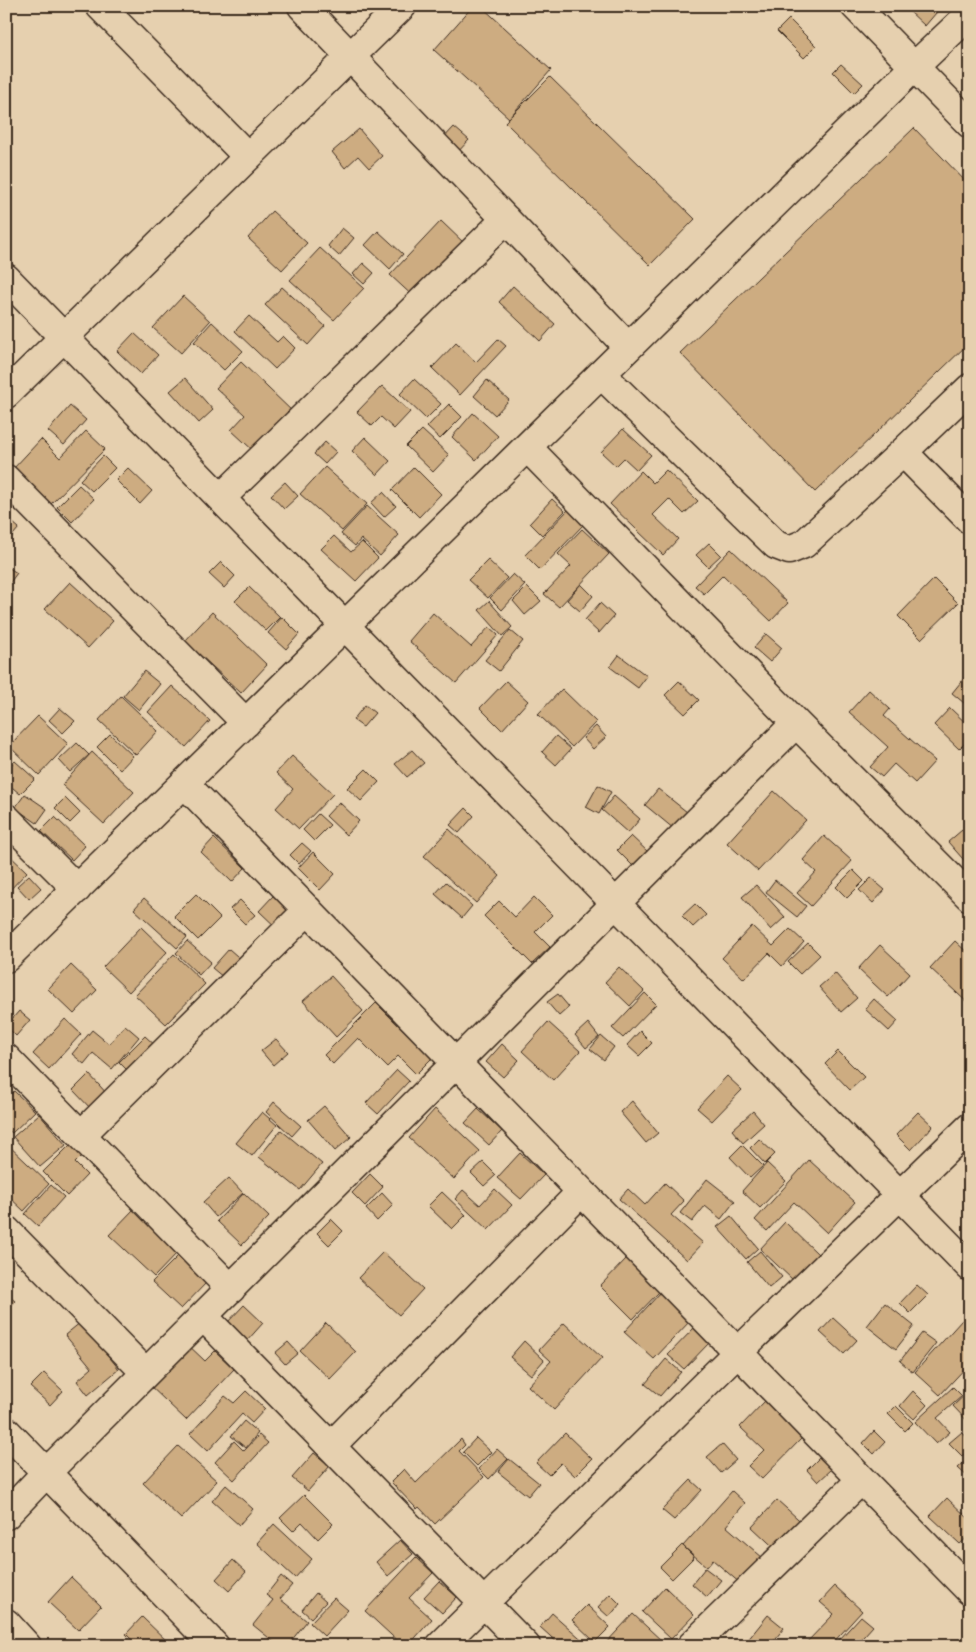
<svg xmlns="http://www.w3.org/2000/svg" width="976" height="1652" font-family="'Patrick Hand',sans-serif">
  <rect width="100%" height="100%" fill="#e6d0af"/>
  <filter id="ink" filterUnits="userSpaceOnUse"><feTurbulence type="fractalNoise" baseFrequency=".02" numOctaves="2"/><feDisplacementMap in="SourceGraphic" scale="10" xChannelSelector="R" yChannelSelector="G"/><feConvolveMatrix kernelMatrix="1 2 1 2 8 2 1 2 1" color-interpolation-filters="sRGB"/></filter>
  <g filter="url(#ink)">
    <path fill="#cdac81" stroke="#3b2a1e" d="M473,6H481L551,70L509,118L434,50Z
      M912,6H942L925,26L908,10Z
      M789,19L816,46L804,58L777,31Z
      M841,64L863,84L854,93L833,72Z
      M550,77L695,219L650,265L505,122Z
      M454,127L469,140L456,154L441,141Z
      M914,128L970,186V342L815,492L680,353Z
      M359,129L382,156L369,168L358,156L345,168L332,152Z
      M272,211L307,243L282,270L248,238Z
      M441,221L466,245L416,299L390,275Z
      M342,228L354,238L339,256L328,246Z
      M378,231L403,254L390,269L365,245Z
      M320,248L364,288L334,320L290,280Z
      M363,263L374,273L364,284L353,274Z
      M513,286L555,324L540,341L499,302Z
      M282,287L325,326L308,345L265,305Z
      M183,296L210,321L181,353L153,328Z
      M249,316L277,342L283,336L295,348L275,369L235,331Z
      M212,322L243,351L224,370L194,342Z
      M134,333L158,355L141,374L117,351Z
      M498,339L506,346L460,395L432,368L456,343L476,362Z
      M241,362L295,414L257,454L231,430L245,415L216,388Z
      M185,378L213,410L199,423L170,391Z
      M414,379L441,404L426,419L400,394Z
      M487,380L509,400L495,415L474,396Z
      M382,386L410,412L394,429L381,417L372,426L357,412Z
      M449,404L462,417L440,439L427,427Z
      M70,406L86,420L64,445L48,431Z
      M473,413L498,436L476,460L452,437Z
      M623,429L651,455L637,470L624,458L616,466L601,452Z
      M422,430L449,455L433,472L406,446Z
      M86,431L105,449L50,505L13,469L41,439L60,458Z
      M365,437L390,461L377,475L352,451Z
      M325,442L336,452L325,464L314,454Z
      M103,456L115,468L92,491L80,480Z
      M325,467L367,504L342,531L300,494Z
      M414,467L441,494L419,517L392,490Z
      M128,468L152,491L140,504L116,480Z
      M666,470L698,501L684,514L669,499L653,515L678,539L663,555L610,504L641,471L653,483Z
      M285,482L298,496L284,509L271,495Z
      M79,485L94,499L72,522L57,507Z
      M383,492L396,506L384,517L371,503Z
      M552,499L565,511L542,535L530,523Z
      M367,506L399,535L380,556L361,539L355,546L341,534Z
      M568,510L583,525L540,570L525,555Z
      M6,517L19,528L6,543Z
      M582,529L609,554L559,607L544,594L571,566L558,554Z
      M334,536L351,552L362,542L378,558L356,581L321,549Z
      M709,543L721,555L708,567L696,555Z
      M731,549L788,603L771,621L723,575L704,594L695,586Z
      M488,560L507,578L488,598L468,580Z
      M221,562L235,576L224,588L209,574Z
      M6,566L17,573L6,588Z
      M513,574L525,585L502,610L490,598Z
      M934,579L958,603L921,639L898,616Z
      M70,582L113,621L88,648L45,609Z
      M581,584L593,596L580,611L567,600Z
      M249,587L280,617L266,631L235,601Z
      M527,587L541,601L525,615L513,601Z
      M489,601L512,627L502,636L479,610Z
      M600,603L614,616L599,633L585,620Z
      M212,612L267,665L241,693L185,641Z
      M433,613L471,647L489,627L498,635L456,683L409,641Z
      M282,617L299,634L286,649L268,633Z
      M510,630L523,641L499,671L485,660Z
      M766,634L782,648L770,662L754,648Z
      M619,655L647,676L638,688L610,667Z
      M144,671L160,684L139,710L123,696Z
      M965,677L970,681V708L952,693Z
      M506,681L528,701L502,730L480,708Z
      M679,681L699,700L685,714L665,695Z
      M172,686L210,721L186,747L148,712Z
      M562,689L596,722L572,747L538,714Z
      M869,690L890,709L884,716L935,761L915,783L894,764L882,777L870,767L888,747L849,712Z
      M121,696L158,731L136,755L99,720Z
      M365,705L375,713L363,727L353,720Z
      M60,708L75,721L63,733L49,720Z
      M950,708L970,727V738L959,749L934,725Z
      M38,716L68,744L39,775L9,746Z
      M596,726L606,737L593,749L583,738Z
      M110,734L133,756L120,770L97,747Z
      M556,736L571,749L556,765L542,752Z
      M77,743L89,755L70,772L59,760Z
      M412,750L424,763L407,777L395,764Z
      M92,752L134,792L104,824L62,785Z
      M292,756L333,794L299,829L276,808L293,789L276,773Z
      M15,761L35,779L20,794L6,782V770Z
      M366,769L379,782L361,801L347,788Z
      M598,785L611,792L599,814L586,807Z
      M658,789L687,812L674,829L645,805Z
      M774,791L806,820L758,871L727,843Z
      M25,794L47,809L37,823L15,808Z
      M614,796L640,819L628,833L602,810Z
      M65,798L80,813L70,823L55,808Z
      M339,802L359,821L346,835L326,816Z
      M466,808L474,816L459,833L450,825Z
      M318,814L330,825L314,841L303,830Z
      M55,817L85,846L72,860L41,831Z
      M449,829L500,876L476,903L424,856Z
      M962,830L970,839V867L948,842Z
      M631,836L648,852L634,867L617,850Z
      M824,836L852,861L811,906L797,893L816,872L803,860Z
      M214,838L245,868L232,882L201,852Z
      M302,843L311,851L299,864L290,855Z
      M6,852L27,872L6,894Z
      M313,852L335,874L320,890L298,868Z
      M853,870L864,881L847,898L836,887Z
      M29,875L41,888L29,899L17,886Z
      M871,878L885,890L873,903L859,890Z
      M775,880L806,906L797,917L766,892Z
      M446,882L472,906L462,918L435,894Z
      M756,885L785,917L771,930L742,897Z
      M196,894L220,918L198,940L174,916Z
      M273,896L294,916L280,931L259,911Z
      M534,897L552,915L535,932L550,947L532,964L484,916L499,901L515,917Z
      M144,898L187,937L177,948L134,909Z
      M240,900L255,915L245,924L230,909Z
      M695,904L706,915L693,927L682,916Z
      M752,926L773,946L790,929L804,942L782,966L769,953L744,979L722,958Z
      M141,927L167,952L129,992L103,967Z
      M187,941L211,962L199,975L176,953Z
      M955,941L970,955V1005L930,968Z
      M808,943L820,955L800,974L788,962Z
      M880,945L910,973L888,997L858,969Z
      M229,949L245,963L229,982L212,968Z
      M174,954L205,984L166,1024L135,995Z
      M71,965L97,990L74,1014L48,989Z
      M619,967L644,991L630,1006L605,982Z
      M835,973L857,998L841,1012L819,987Z
      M331,976L363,1011L336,1037L303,1001Z
      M645,993L656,1004L623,1038L612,1028Z
      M558,994L569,1007L559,1016L547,1002Z
      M874,999L898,1021L889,1031L865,1009Z
      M376,1003L432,1058L416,1074L398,1056L387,1067L358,1038L333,1064L324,1055Z
      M19,1011L30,1020L16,1036L6,1026Z
      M65,1019L81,1034L49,1069L33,1054Z
      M548,1022L580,1051L553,1080L522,1051Z
      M588,1023L599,1037L586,1048L575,1035Z
      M125,1025L139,1037L112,1069L93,1053L84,1064L72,1054L92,1030L109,1044Z
      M640,1031L652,1043L639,1056L627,1045Z
      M145,1036L158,1048L132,1075L119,1062Z
      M601,1036L614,1047L604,1060L590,1049Z
      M276,1039L288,1052L273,1065L261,1051Z
      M502,1044L519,1060L503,1077L486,1062Z
      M838,1051L864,1077L850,1090L825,1064Z
      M397,1070L409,1081L378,1114L366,1103Z
      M89,1074L109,1096L93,1111L73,1090Z
      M727,1076L742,1090L712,1121L697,1108Z
      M14,1091L35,1111L12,1133L6,1128V1099Z
      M632,1101L658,1133L646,1143L620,1112Z
      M274,1102L301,1126L292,1136L266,1112Z
      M324,1106L351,1137L335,1151L308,1120Z
      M435,1109L480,1151L454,1179L409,1138Z
      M478,1109L502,1131L489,1145L465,1123Z
      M753,1111L764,1124L743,1143L732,1130Z
      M262,1112L277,1125L252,1156L236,1143Z
      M918,1112L933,1126L911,1150L896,1135Z
      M39,1114L66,1145L40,1167L13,1137Z
      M281,1130L322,1164L300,1190L259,1157Z
      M759,1139L775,1154L765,1164L750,1148Z
      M6,1143L49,1184L24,1211L6,1194Z
      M71,1144L83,1155L75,1163L87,1175L67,1196L43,1172Z
      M742,1145L763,1166L750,1178L730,1157Z
      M520,1153L544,1175L521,1199L497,1178Z
      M809,1160L855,1202L827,1233L794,1202L767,1231L755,1220Z
      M483,1162L496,1175L484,1186L471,1173Z
      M767,1163L786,1181L760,1208L742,1191Z
      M370,1174L383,1187L365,1206L352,1193Z
      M229,1178L243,1193L216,1217L203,1202Z
      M707,1179L735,1201L721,1219L705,1206L692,1222L680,1213Z
      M665,1183L684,1201L671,1215L703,1243L687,1260L619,1199L628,1189L645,1205Z
      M51,1185L64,1197L38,1226L25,1214Z
      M495,1189L512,1205L488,1230L455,1199L463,1190L480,1205Z
      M442,1192L466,1215L452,1229L428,1206Z
      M244,1193L269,1217L242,1245L217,1221Z
      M382,1193L393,1205L377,1221L366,1209Z
      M134,1209L179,1251L154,1277L109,1235Z
      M731,1216L758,1248L746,1259L717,1227Z
      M331,1219L343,1231L329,1245L317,1233Z
      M785,1222L818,1254L793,1280L760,1249Z
      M760,1251L782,1277L769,1288L747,1262Z
      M383,1252L423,1289L399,1315L358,1278Z
      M179,1255L207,1282L181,1309L152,1282Z
      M627,1258L660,1291L633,1319L600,1286Z
      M917,1285L928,1295L910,1313L900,1303Z
      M661,1292L691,1320L654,1359L624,1332Z
      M6,1294L15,1301L6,1312Z
      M885,1303L914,1326L896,1349L867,1326Z
      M244,1305L263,1323L246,1342L226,1324Z
      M833,1318L857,1340L844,1354L820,1332Z
      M962,1320L970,1327V1363L940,1395L915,1372Z
      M81,1322L119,1369L88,1395L77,1381L92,1368L65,1335Z
      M326,1323L356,1352L330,1379L300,1351Z
      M564,1323L602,1358L554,1410L528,1386L551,1361L539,1350Z
      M695,1327L710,1342L684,1369L668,1355Z
      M922,1333L936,1343L913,1372L900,1361Z
      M524,1341L544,1360L531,1375L510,1357Z
      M185,1342L205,1361L215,1351L234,1369L186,1420L147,1383Z
      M288,1342L298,1353L285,1364L275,1353Z
      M666,1359L681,1372L660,1396L645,1384Z
      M44,1373L63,1391L50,1405L30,1387Z
      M953,1387L962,1396L937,1418L950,1432L936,1444L915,1422Z
      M970,1390V1424L953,1406Z
      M246,1391L265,1409L252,1423L242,1414L208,1451L190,1434L225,1396L234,1403Z
      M913,1391L927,1405L914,1419L900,1406Z
      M765,1401L803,1437L762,1479L748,1466L764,1450L740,1427Z
      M896,1406L913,1423L905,1431L888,1414Z
      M244,1421L258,1433L246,1448L231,1436Z
      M874,1431L885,1442L874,1454L863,1443Z
      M962,1432L970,1441V1449L962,1456L949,1443Z
      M565,1433L592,1459L575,1476L561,1463L549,1475L536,1463Z
      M259,1435L268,1443L234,1480L215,1462L234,1441L244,1451Z
      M476,1438L491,1452L477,1466L463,1452Z
      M461,1439L465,1445L459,1451L484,1477L435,1524L419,1507L417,1509L391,1482L404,1469L416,1483Z
      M722,1444L736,1460L721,1473L707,1457Z
      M178,1446L217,1481L181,1519L143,1483Z
      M497,1449L508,1459L489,1479L479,1469Z
      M314,1453L330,1466L308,1491L292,1478Z
      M820,1457L832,1469L818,1482L807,1470Z
      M970,1457V1479L958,1468Z
      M509,1459L539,1483L528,1496L498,1472Z
      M691,1480L702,1490L674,1520L662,1510Z
      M226,1485L253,1509L239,1525L212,1501Z
      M732,1491L745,1503L726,1526L763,1558L741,1584L713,1560L707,1567L683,1546Z
      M304,1495L333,1524L318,1539L302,1522L293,1531L280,1518Z
      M947,1498L970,1520V1535L960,1544L930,1516Z
      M777,1500L807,1527L782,1555L752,1527Z
      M274,1524L312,1559L295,1578L257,1543Z
      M400,1540L413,1554L388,1576L376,1562Z
      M682,1545L694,1557L672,1579L660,1567Z
      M416,1557L433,1573L409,1598L432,1619L408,1646H403L365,1611Z
      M233,1560L246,1572L229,1591L216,1579Z
      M705,1568L721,1580L707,1597L692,1584Z
      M281,1576L292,1585L280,1599L307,1621L287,1646H279L253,1625L273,1600L266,1595Z
      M71,1577L101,1606L78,1630L48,1602Z
      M439,1581L457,1597L442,1613L424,1597Z
      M835,1586L862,1611L830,1646H807L805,1644L834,1614L820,1602Z
      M665,1587L694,1615L671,1639L642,1612Z
      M316,1593L326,1602L311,1618L302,1610Z
      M610,1594L620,1604L609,1617L598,1607Z
      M334,1598L348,1610L324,1636L310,1623Z
      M587,1605L610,1627L595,1642L572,1620Z
      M552,1613L588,1645V1646H561L540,1627Z
      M633,1614L663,1642L660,1646H603Z
      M768,1615L784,1628L772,1643L775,1646H743Z
      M861,1616L873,1626L855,1646H846L839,1640Z
      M142,1617L172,1646H138L126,1634Z"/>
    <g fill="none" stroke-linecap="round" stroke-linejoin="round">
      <defs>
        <path id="street" d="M100,6L248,157
          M302,6L628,347
          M855,6L970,124
          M6,278L970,1267
          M601,374L776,545L789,550L804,544L903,452L970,388
          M6,394L402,6
          M527,447L796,723L970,897
          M903,452L970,520
          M6,479L246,723
          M221,498L506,219
          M184,783L970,1591
          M6,818L77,889
          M6,958L914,67L970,14
          M6,1058L231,1289
          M81,1135L308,910
          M6,1230L146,1373
          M203,1316L526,1646
          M6,1431L215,1646
          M331,1446L581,1192
          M6,1515L46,1473L796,723
          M6,1623L27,1646
          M440,1646L737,1353L970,1127
          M691,1646L861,1480"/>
      </defs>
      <use href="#street" stroke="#3b2a1e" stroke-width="31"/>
      <use href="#street" stroke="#e6d0af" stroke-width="28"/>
    </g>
  </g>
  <rect width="976" height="1652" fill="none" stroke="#e6d0af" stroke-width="25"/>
  <rect x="12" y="12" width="951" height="1627" fill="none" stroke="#3b2a1e" stroke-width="2" filter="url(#ink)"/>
</svg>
